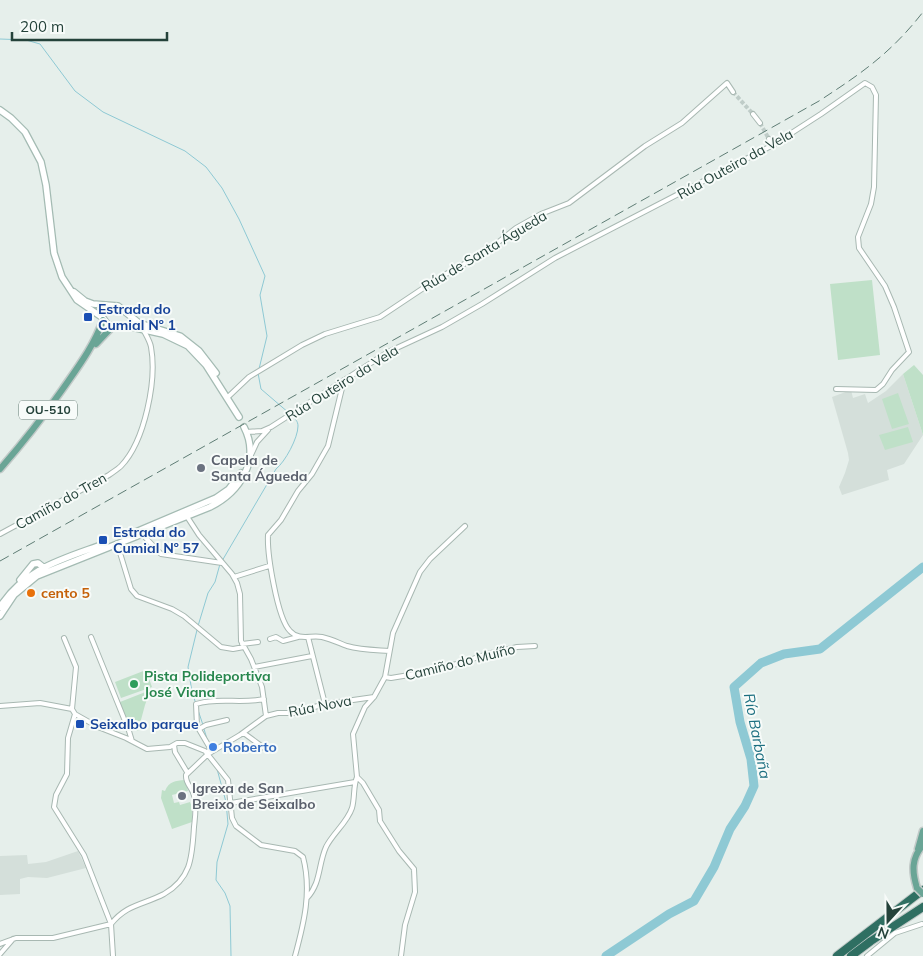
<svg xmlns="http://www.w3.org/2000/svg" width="923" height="956" font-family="Mulish,sans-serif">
  <rect width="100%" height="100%" fill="#e6efeb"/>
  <path fill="#d4dfda" d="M903,374L923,435L904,464L887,470L889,480L842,495L839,487L845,473L849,460L848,453L832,397L851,390L853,398L865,394L868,403L886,391Z
    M78,851L86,868L47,878L28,877L20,879V894L0,895V856L27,855L28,864L46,862Z"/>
  <path fill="#bfe0c8" d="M872,280L880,355L838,360L830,284Z
    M914,365L923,375V435L903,374Z
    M898,393L909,424L892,429L882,399Z
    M908,427L913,442L885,450L879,435Z
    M146,670L152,687L121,698L115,682Z
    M148,691L149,694L145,705L138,731C126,730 124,712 120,702Z
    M185,780L188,791L172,795L174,803L179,802L180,805L190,802L192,807V822L172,829L161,798L162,790L165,791C169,781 175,781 185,780Z"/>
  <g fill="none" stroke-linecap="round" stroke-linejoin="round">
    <path stroke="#8ec9d4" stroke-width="1" d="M0,39L26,40L40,44L75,91L103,112L185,151L206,167L222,188L239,219L265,276L260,295L267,336L259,369
      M258,373L261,389L289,413
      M222,561L276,469C285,462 298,438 298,426C298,421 295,419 292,416
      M198,626L208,593L215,582L220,564
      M196,704L192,692L188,667L197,630
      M198,710L203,725
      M204,729L207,739
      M217,769L226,802L228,824L217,862L216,880L225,893L230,906L231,956"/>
    <path stroke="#8ec9d4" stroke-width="9" d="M606,956L669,914L694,901L714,867L730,829L745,806L754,786L751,759L740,722L734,687L761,663L784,654L820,649L923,567"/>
    <path stroke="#bfccc8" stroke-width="4" stroke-dasharray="4 2" stroke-linecap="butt" d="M733,92L753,114
      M760,123L769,139"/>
    <defs>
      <path id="street" d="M753,114L760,123
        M769,139L773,145
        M344,380L328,446L312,474L298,491L281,520L268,535C267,553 277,618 290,631C299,641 310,635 322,637C331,639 339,643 347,646C361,650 375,650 389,651
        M229,396L249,377L302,345L325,334L380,317L437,279L486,252L516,228L541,214L569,203L645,146L682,123L727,83L733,92
        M246,432L262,431L271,427L388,352L442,327L482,304L555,258L773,145L821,114L865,83L872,87L876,95L874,187L871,204L858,237L859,248L885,286L894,307L909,352L892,370L883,384L876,390L836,389
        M251,455L257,442L268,430
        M186,515L199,535L232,574L237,583L240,594L241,641L251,659L262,687L266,716
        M0,534L109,475C113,472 118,469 121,466C145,441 157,380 151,347C150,341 146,335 143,329
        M142,534L161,554L222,563
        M117,543L131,589L137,596L172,609L184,616L221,647L233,649L244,647
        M234,577L269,566
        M91,637L129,731L132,741
        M308,637L325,704
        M64,638L76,667L72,709
        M270,639L276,637L283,641L298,637
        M242,644L258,642
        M254,667L312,656
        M385,677L391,678L409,675L461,663L487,654L517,647L535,646
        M0,706L40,703L72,709L75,714L98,727L126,738L147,749L170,747L177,743H185L205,751L228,780L232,818L236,826L261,845L295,851L303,857C312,891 304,923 295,956
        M75,714L68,738L67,774L56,795L54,807L84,855L111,924L113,956
        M199,729L206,725L227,720
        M242,734H245L260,745L261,748
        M174,745L175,752L187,772
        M208,754L210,748L197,726L196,704C218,697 241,704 264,699
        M357,777L363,783L379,810L380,821L399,851L414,869L415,892L405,925L401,956
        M231,803L355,782
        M307,898C321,883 318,865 326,847C333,833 347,823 352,808C355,798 353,786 357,777L353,734L365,707L374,697L385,677L393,633L420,572L430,559L465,526
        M111,924C127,904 143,905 164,894C192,878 192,856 194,827C195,817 197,806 194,796C193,788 185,784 186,775L208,754L240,735L266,716L278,713H293L325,704L374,697
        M0,944L16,938H53L111,924
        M0,954L13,939
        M867,956L895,933L922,924"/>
      <path id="secondary" d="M0,110L11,118L25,132L41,162L46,185L54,253L62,277L77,300L103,318L108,325L127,326L163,334L188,346L206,365L239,417
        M74,292L85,301L93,304L118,306L139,323L180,336L199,351L216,373
        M124,537L216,498L229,489L241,473
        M20,580L33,564L38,563L43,567L44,569
        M0,607C25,568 63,559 104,544
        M0,616L14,595L37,576L210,507C240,492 261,460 244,427"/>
      <path id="primary" d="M96,344L113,326
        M0,469C22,444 43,417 62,390C78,367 94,346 103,320
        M918,849L923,831
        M917,888C912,872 911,858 923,845"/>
      <path id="highway" d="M837,956L923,890
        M851,956L871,941L923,907"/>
    </defs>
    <use href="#street" stroke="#a8b8b2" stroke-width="6"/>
    <use href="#secondary" stroke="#a4bbb3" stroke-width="8"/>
    <use href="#primary" stroke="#c2cac8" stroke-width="9"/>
    <use href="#highway" stroke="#c2cac8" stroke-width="10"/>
    <use href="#street" stroke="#fff" stroke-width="4"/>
    <use href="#secondary" stroke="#fff" stroke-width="5.5"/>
    <use href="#primary" stroke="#6aa596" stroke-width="6"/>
    <use href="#highway" stroke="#2f6f62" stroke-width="8"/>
    <path stroke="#5f7d75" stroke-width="1" stroke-dasharray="10 5" stroke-linecap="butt" d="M0,561L819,101C862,73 891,53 923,12"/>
    <defs>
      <path id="primary-bridge" d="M917,888L923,894"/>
    </defs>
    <use href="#primary-bridge" stroke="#c2cac8" stroke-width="9" stroke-linecap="butt"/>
    <use href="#primary-bridge" stroke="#6aa596" stroke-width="6"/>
  </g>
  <g fill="#1a4fb4" stroke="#f7fbf9" stroke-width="2">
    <rect x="83" y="312" width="10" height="10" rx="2.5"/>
    <rect x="98" y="535" width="10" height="10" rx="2.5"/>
    <rect x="75" y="719" width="10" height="10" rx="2.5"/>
  </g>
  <g fill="#6b7280" stroke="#f7fbf9" stroke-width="2">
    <circle cx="201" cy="468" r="5"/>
    <circle cx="182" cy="796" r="5"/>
  </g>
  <circle fill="#e8710a" stroke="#f7fbf9" stroke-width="2" cx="31" cy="593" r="5"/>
  <circle fill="#2e9e5b" stroke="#f7fbf9" stroke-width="2" cx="134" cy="684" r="5"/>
  <circle fill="#3f7fe0" stroke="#f7fbf9" stroke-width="2" cx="213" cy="747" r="5"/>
  <g text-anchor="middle" stroke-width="4" stroke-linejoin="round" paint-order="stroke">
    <rect fill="#f7fbf9" stroke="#637a73" stroke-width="1" x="19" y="400.5" width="58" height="19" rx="4"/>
    <g font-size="12" font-weight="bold" fill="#24423a">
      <text x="48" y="414">OU-510</text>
    </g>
    <g font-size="14" fill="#24423a" stroke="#f7fbf9">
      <text transform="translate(735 164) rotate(-29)" y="5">Rúa Outeiro da Vela</text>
      <text transform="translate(484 251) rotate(-31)" y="5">Rúa de Santa Águeda</text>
      <text transform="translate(342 383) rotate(-32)" y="5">Rúa Outeiro da Vela</text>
      <text transform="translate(61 501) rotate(-29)" y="5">Camiño do Tren</text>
      <text transform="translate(460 662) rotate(-14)" y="5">Camiño do Muíño</text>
      <text transform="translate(320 706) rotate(-11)" y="5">Rúa Nova</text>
    </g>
    <g font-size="14" font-weight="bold" fill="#164399" stroke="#f7fbf9" text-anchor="start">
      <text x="98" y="314">Estrada do<tspan x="98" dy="16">Cumial Nº 1</tspan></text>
      <text x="113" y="537">Estrada do<tspan x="113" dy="16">Cumial Nº 57</tspan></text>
      <text x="90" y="729">Seixalbo parque</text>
    </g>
    <g font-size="14" font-weight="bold" fill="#5b616d" stroke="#f7fbf9" text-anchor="start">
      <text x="211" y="465">Capela de<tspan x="211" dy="16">Santa Águeda</tspan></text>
      <text x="192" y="793">Igrexa de San<tspan x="192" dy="16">Breixo de Seixalbo</tspan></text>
    </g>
    <g font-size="14" font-weight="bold" fill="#c56008" stroke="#f7fbf9" text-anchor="start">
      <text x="41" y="598">cento 5</text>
    </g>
    <g font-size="14" font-weight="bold" fill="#27864d" stroke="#f7fbf9" text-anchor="start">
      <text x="144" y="681">Pista Polideportiva<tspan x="144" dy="16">José Viana</tspan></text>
    </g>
    <g font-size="14" font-weight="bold" fill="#366cbe" stroke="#f7fbf9" text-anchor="start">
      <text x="223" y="752">Roberto</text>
    </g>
    <g font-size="15" font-style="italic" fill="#1c6f80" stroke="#f7fbf9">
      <text transform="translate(757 736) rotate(79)" y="5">Río Barbaña</text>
    </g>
  </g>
  <g transform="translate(888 921) rotate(201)" stroke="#f7fbf9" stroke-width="4" paint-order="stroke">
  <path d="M0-4L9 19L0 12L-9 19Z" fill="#24423a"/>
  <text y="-8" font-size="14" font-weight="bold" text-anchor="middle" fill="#24423a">N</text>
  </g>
  <path d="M12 32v8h155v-8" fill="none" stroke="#24423a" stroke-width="2.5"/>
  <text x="20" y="32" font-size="15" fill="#24423a" stroke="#f7fbf9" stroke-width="4" paint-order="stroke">200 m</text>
</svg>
